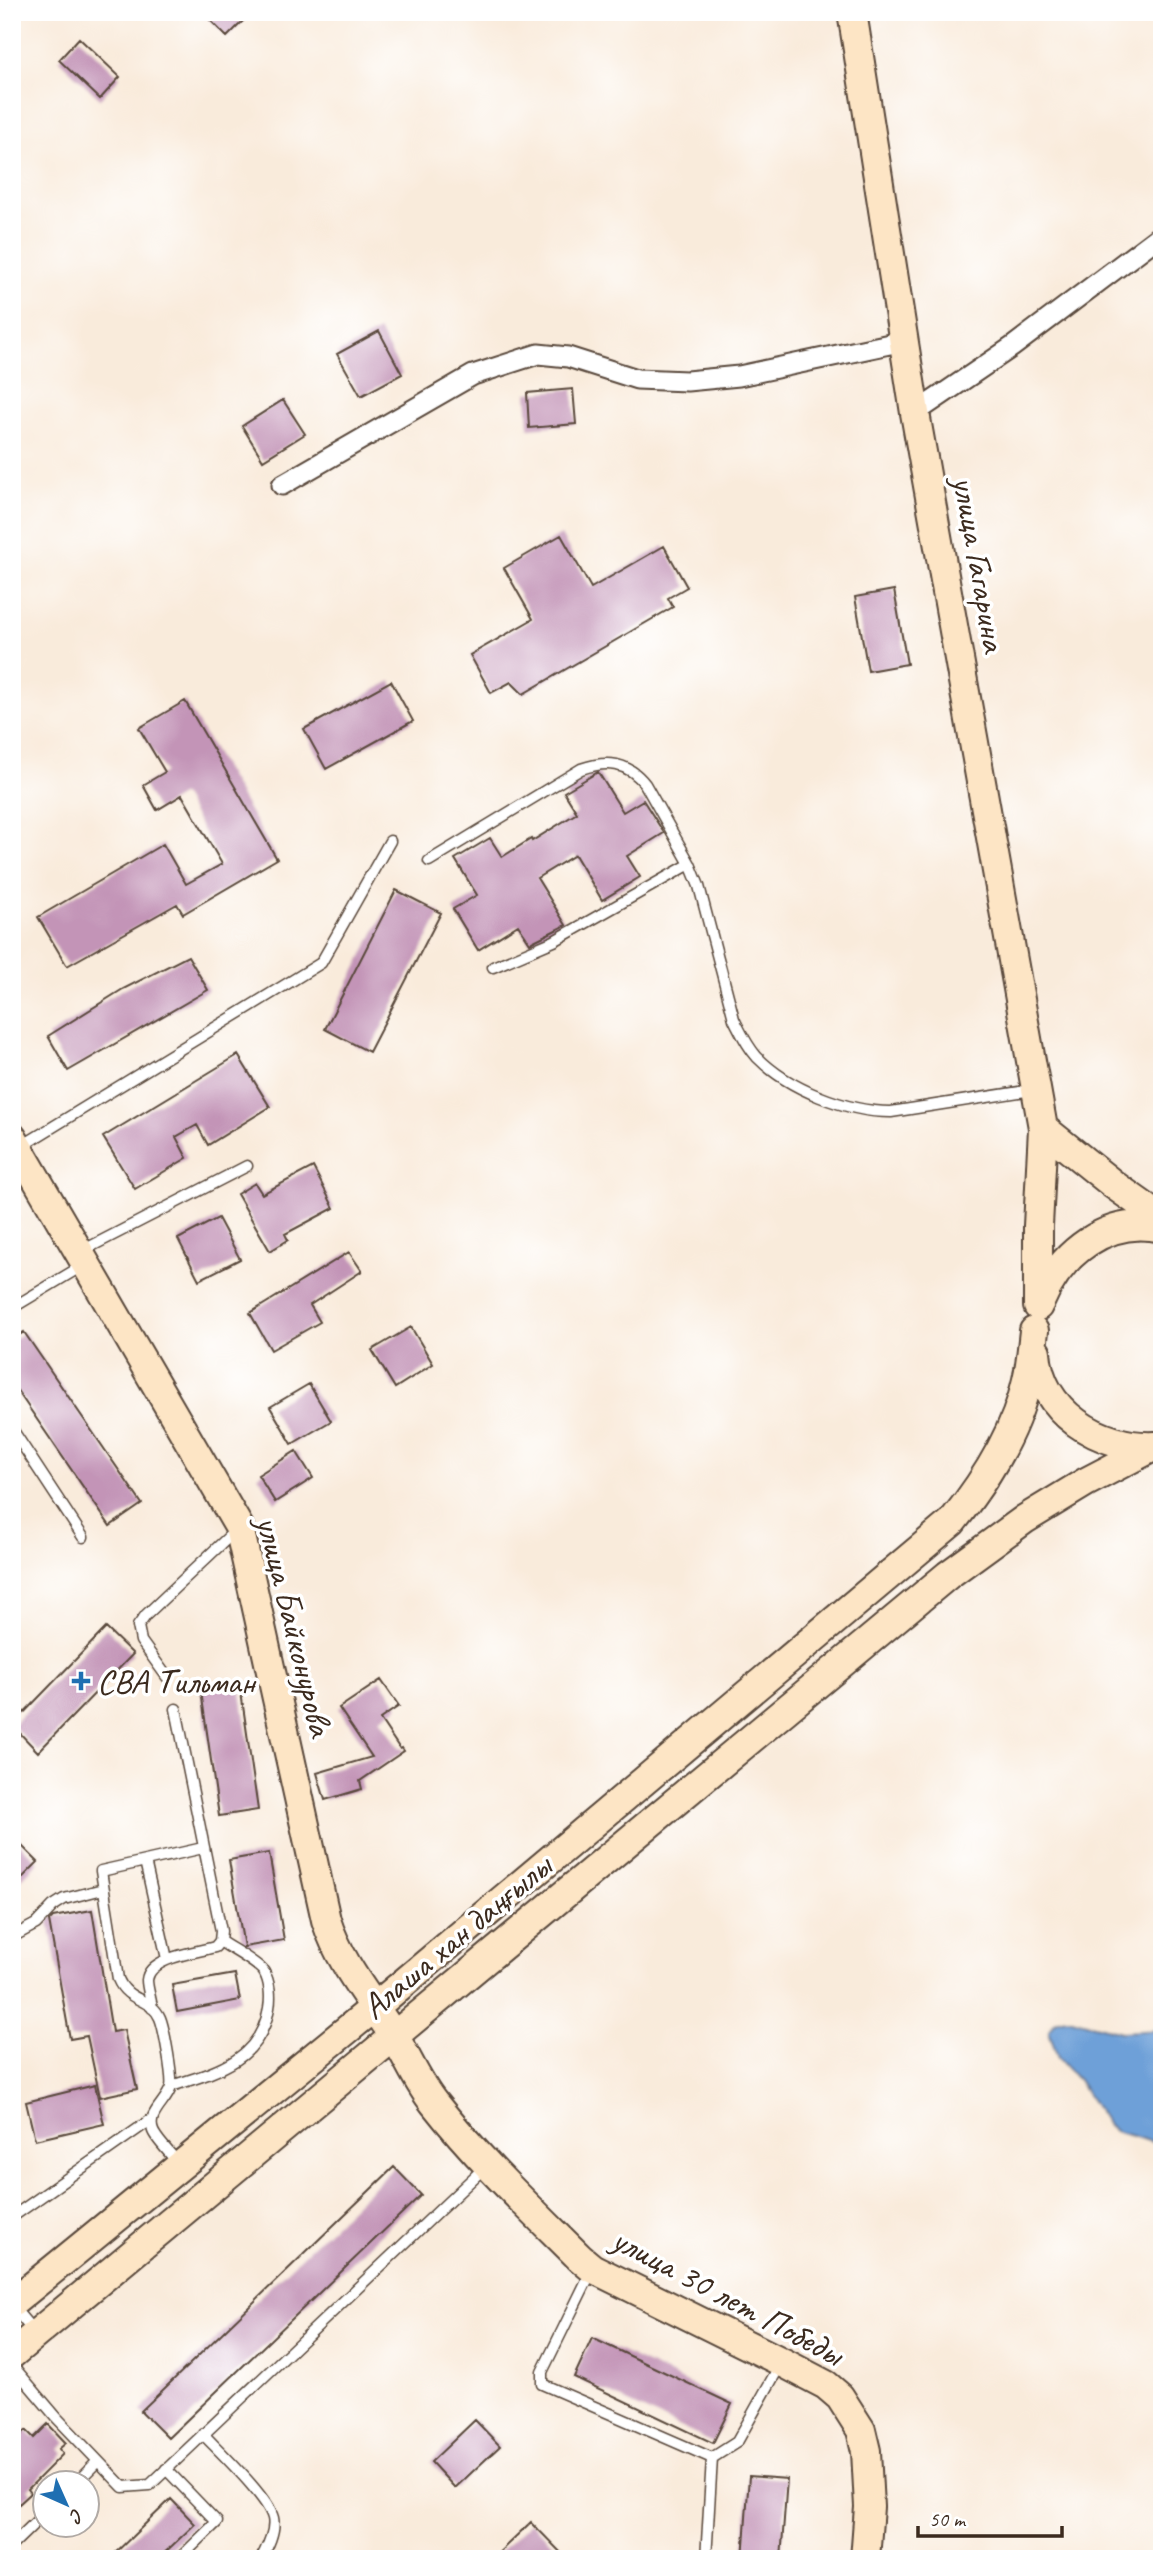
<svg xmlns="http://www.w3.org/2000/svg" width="1174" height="2571" font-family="Caveat,sans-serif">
  <rect width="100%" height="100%" fill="#fff"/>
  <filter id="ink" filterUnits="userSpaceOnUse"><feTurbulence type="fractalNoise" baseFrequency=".0143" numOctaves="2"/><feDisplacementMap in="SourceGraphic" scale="14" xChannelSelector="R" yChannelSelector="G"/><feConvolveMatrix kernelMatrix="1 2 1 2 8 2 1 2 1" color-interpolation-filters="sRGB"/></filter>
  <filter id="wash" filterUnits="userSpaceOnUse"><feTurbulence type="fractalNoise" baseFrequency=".00686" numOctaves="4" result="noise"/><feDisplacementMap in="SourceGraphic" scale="28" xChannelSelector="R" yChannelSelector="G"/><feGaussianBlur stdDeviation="1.57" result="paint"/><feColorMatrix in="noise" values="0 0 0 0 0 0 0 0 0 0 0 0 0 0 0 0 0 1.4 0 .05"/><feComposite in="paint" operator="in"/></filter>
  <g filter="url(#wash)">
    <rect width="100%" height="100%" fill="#f9ebdb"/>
    <path fill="#6ea0d8" stroke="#54657b" stroke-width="2" d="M1068,2018L1121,2032L1162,2030V2145L1115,2131L1108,2125L1078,2080L1058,2058L1049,2031C1053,2022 1057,2019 1068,2018Z"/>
    <g id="blocks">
      <path fill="#c394b7" d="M202,12H252L227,37Z
        M79,38L120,77L100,99L59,60Z
        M379,331L402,374L361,396L337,354Z
        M573,389L576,424L529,428L527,393Z
        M283,400L305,434L263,460L242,426Z
        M561,535L591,588L664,546L687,587L668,598L673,607L523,694L511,682L491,693L470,655L533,619L504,568Z
        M894,590L907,664L868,671L855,597Z
        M391,681L413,721L326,769L304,729Z
        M185,701L277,859L183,914L177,904L67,966L38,917L163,844L186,884L222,864L182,795L157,810L143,785L165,772L139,728Z
        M598,772L623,812L643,800L664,833L627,856L640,877L602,900L575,855L537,878L566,925L530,943L518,925L478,950L453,909L477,895L455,859L490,838L502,857L531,839L532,841L577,813L564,792Z
        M396,890L441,913L369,1052L325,1029Z
        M188,956L208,990L68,1071L48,1036L123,989Z
        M238,1055L270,1107L208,1145L197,1125L176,1137L187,1158L135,1189L103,1137Z
        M313,1167L334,1208L285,1234L288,1240L270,1251L237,1194L255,1183L262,1194Z
        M218,1218L240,1259L199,1280L178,1239Z
        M349,1252L362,1271L310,1305L320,1322L271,1350L250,1313Z
        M411,1327L433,1364L395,1388L372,1350Z
        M24,1332L142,1504L110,1526L12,1383V1340Z
        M309,1384L331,1421L292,1444L270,1407Z
        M296,1451L313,1478L275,1502L258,1475Z
        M106,1628L133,1654L38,1752L12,1725Z
        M381,1680L399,1706L380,1719L400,1749L402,1748L404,1751L360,1781L362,1789L325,1800L317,1773L372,1757L339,1708Z
        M240,1685L258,1810L219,1816L201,1691Z
        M12,1836L38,1862L12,1888Z
        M269,1853L284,1940L244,1947L229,1860Z
        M92,1910L112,2032L124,2030L137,2089L100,2097L87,2036L70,2039L49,1921L53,1917Z
        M235,1974L240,2000L177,2012L172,1985Z
        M95,2085L104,2124L35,2140L26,2102Z
        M394,2167L421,2195L168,2438L141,2411Z
        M592,2338L732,2404L713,2443L574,2377Z
        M475,2420L500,2446L455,2488L431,2462Z
        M48,2424L66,2443L59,2449L63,2454L28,2489L31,2493L19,2504L16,2501L12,2505V2443L26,2430L34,2438Z
        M749,2476L787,2479L781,2559H743Z
        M171,2499L195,2524L158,2559H109Z
        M531,2522L567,2559H492Z"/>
    </g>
  </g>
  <g filter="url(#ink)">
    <use href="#blocks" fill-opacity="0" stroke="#58473a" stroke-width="2"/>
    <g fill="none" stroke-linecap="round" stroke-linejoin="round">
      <defs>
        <path id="lane" d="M429,861L581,769C607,760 628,762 645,784L690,864L699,886L734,1019C741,1033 747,1046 757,1057C788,1089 847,1112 891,1112L1032,1090
          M493,967L554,941L690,864
          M20,1147L321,963L390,841
          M80,1252L247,1166
          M12,1308L82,1266
          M12,1429L83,1537
          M167,1677L141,1641L138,1626L146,1615L236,1530
          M145,1861L167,1959
          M12,1937L36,1924L53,1906L64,1899L103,1889
          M152,2008C151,1999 147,1988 147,1980C149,1957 198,1952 215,1947L220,1941L221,1931L176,1709
          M171,2086C216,2072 260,2061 269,2008C271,1997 270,1982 264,1972C257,1962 231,1949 220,1941
          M180,2165C173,2156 157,2141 153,2131C146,2114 167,2102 171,2087C173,2078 164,2027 160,2018C151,1997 128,2003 118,1979L101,1871L203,1848
          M12,2217L152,2119
          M592,2270L542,2372V2384L712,2458L737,2442L780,2365
          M13,2307L35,2333
          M12,2365L57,2418L123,2487L150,2485L485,2167
          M203,2434C219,2451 268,2497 273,2518C276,2531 267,2548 261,2559
          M166,2469L217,2522L179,2559
          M75,2484L98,2461
          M12,2545L46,2512
          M706,2559L712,2458"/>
        <path id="street" d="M915,413L1012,347L1162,234
          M282,485L473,375L538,354L568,357L637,379L687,381L739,376L904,341"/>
        <path id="secondary" d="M852,12L915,413L1043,1128L1038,1226V1306
          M1043,1128L1114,1185L1162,1219
          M12,1137L239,1527L326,1920C339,1961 367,1995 390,2030C406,2053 416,2081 434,2103C478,2159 530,2208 580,2258L592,2268L782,2362L826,2385L840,2397L861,2430L866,2451L869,2507L865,2559
          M1040,1302C1060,1254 1107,1215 1162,1228
          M1036,1352C1040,1412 1100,1449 1156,1446
          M12,2303L375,2007L952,1522C985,1481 1016,1432 1027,1380C1031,1364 1032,1347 1034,1331
          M12,2354L948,1575L1025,1519L1086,1482L1155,1446"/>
      </defs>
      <use href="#lane" stroke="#58473a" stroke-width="13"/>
      <use href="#street" stroke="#58473a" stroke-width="23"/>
      <use href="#secondary" stroke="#58473a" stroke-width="32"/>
      <use href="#lane" stroke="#fff" stroke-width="10"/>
      <use href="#street" stroke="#fff" stroke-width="19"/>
      <use href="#secondary" stroke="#fde5c5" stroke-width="28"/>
    </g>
  </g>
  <path fill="#1f6fb2" stroke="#fff" stroke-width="2.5" d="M77.5 1670.5h7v7h7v7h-7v7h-7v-7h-7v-7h7z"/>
  <g text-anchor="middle" stroke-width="7" stroke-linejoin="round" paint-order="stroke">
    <g font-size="35" fill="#3b2a1e" stroke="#fff">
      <text transform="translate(980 564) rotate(80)" y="12">улица Гагарина</text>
      <text transform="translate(295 1626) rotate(76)" y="12">улица Байконурова</text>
      <text transform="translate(456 1936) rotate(-40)" y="12">Алаша хан даңғылы</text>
      <text transform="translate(728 2296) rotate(28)" y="12">улица 30 лет Победы</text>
    </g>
    <g font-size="35" fill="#3b2a1e" stroke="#fff" text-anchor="start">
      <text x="97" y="1693">СВА Тильман</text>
    </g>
  </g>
  <rect width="1174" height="2571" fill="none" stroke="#fff" stroke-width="42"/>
  <g transform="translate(66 2504) rotate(135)"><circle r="33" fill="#ffffff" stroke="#b1aaa5" stroke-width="2"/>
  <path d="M0-5L12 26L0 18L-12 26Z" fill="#1f6fb2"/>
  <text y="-10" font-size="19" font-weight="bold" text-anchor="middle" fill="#3b2a1e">С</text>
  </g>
  <path d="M918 2526v10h144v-10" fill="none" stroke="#3b2a1e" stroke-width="3.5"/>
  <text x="929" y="2526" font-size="21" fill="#3b2a1e" stroke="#ffffff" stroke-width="5" paint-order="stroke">50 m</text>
</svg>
